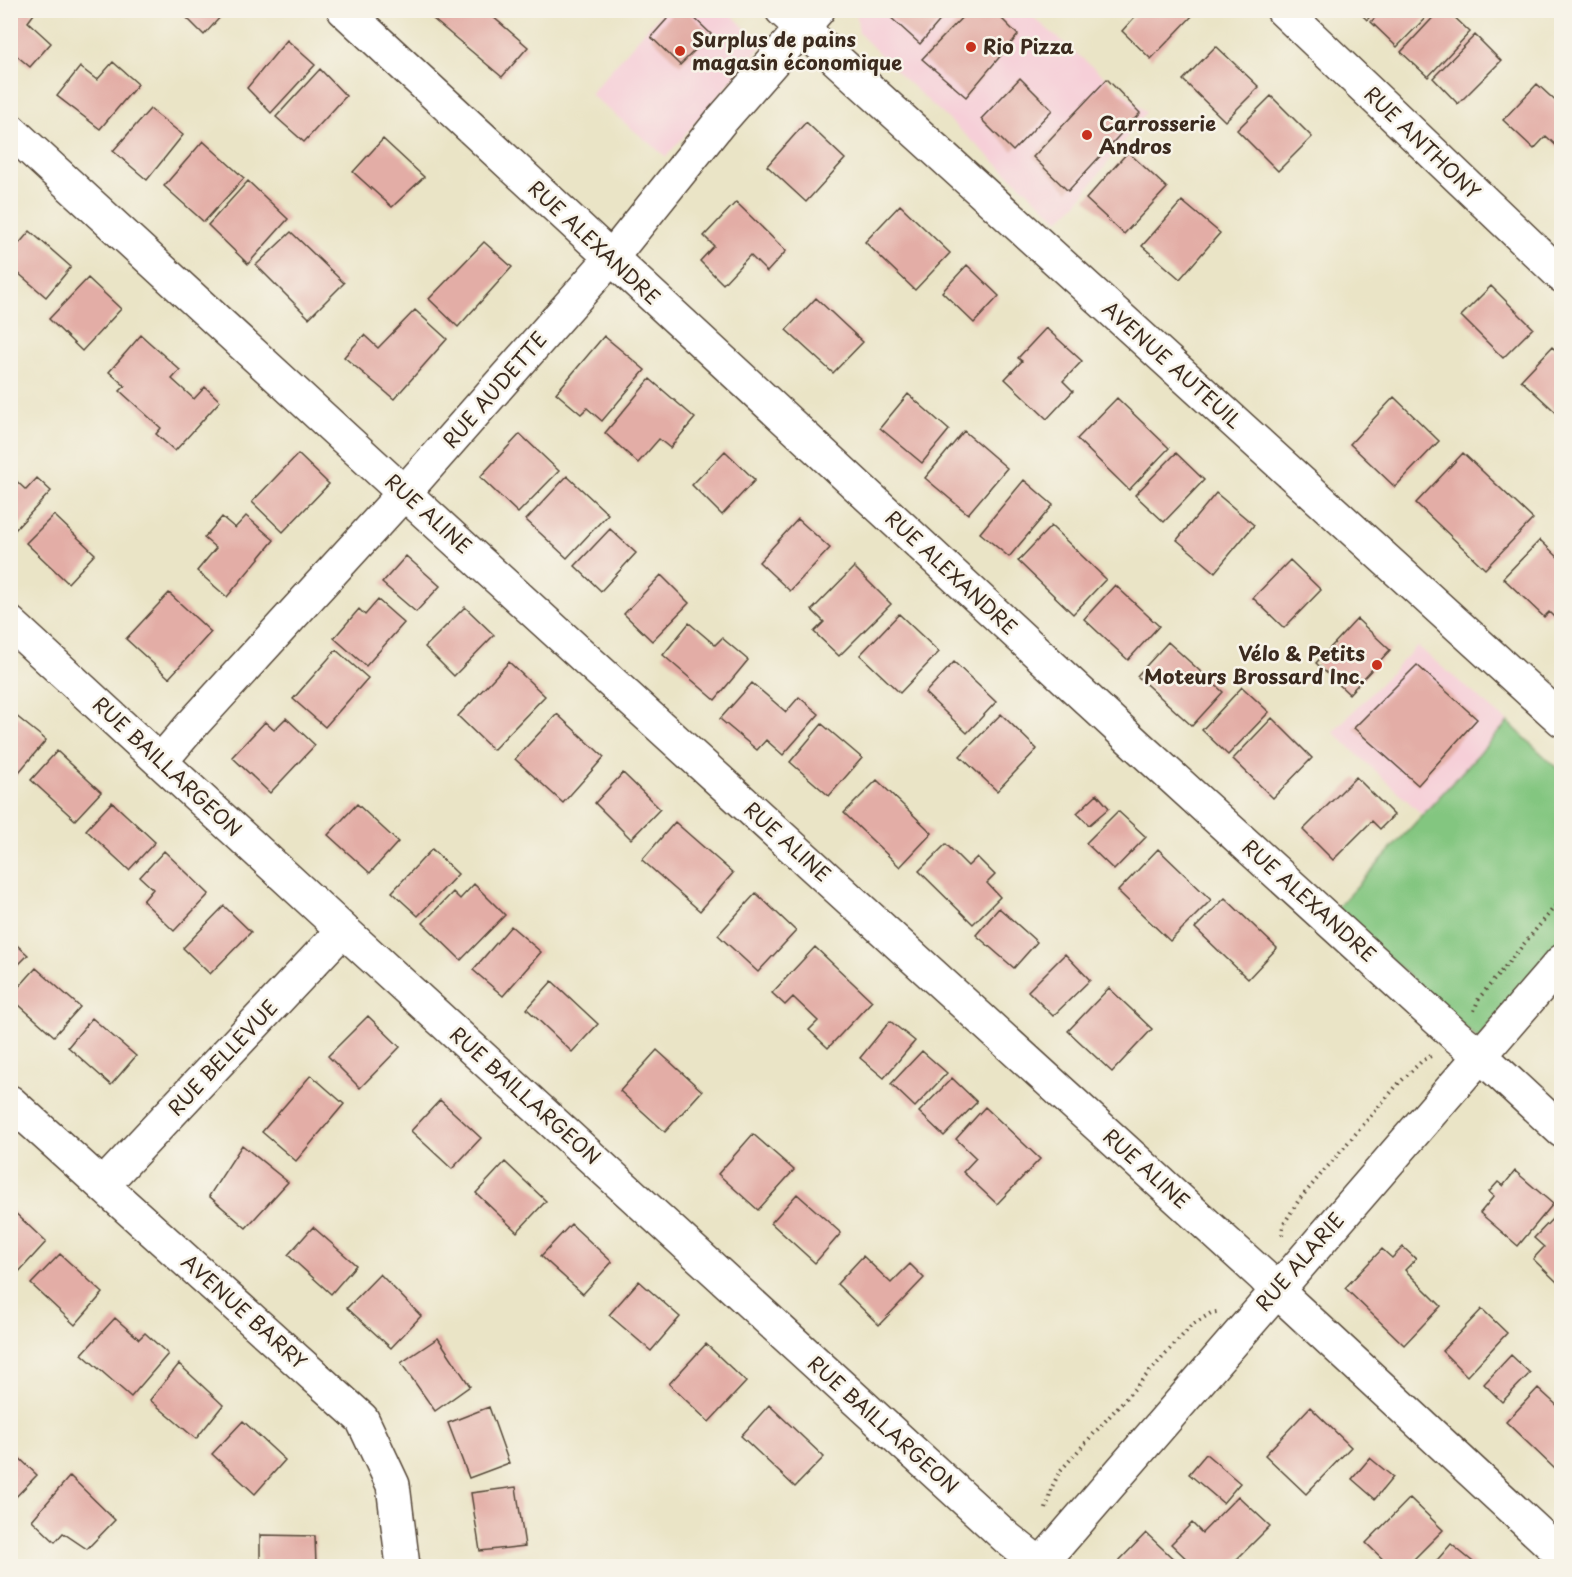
<svg xmlns="http://www.w3.org/2000/svg" width="1572" height="1577" font-family="'Playpen Sans',sans-serif">
  <rect width="100%" height="100%" fill="#f7f3e8"/>
  <filter id="ink" filterUnits="userSpaceOnUse"><feTurbulence type="fractalNoise" baseFrequency=".0167" numOctaves="2"/><feDisplacementMap in="SourceGraphic" scale="12" xChannelSelector="R" yChannelSelector="G"/><feConvolveMatrix kernelMatrix="1 2 1 2 8 2 1 2 1" color-interpolation-filters="sRGB"/></filter>
  <filter id="wash" filterUnits="userSpaceOnUse"><feTurbulence type="fractalNoise" baseFrequency=".008" numOctaves="4" result="noise"/><feDisplacementMap in="SourceGraphic" scale="24" xChannelSelector="R" yChannelSelector="G"/><feGaussianBlur stdDeviation="1.35" result="paint"/><feColorMatrix in="noise" values="0 0 0 0 0 0 0 0 0 0 0 0 0 0 0 0 0 1.4 0 .05"/><feComposite in="paint" operator="in"/></filter>
  <g filter="url(#wash)">
    <rect width="100%" height="100%" fill="#eae4c6"/>
    <path fill="#f6cfd8" d="M662,11H728L762,45L666,157L590,94Z
      M856,11H1026L1146,112L1078,202L1059,220L901,76L859,33Z
      M1417,646L1508,722L1426,818L1333,732Z"/>
    <path fill="#83c680" stroke="#5f784f" stroke-width="1.5" d="M1508,722L1561,772V943L1478,1039L1336,909Z"/>
    <g id="blocks">
      <path fill="#e3ada6" d="M10,10H29L34,14L28,22L51,43L30,67L10,50Z
        M179,10H220L223,14L204,35Z
        M440,10H485L528,47L502,77L433,19Z
        M675,10H686L711,34L680,65L651,37Z
        M892,10H949L920,44L888,15Z
        M969,10H993L1018,35L966,97L922,59Z
        M1141,10H1193L1195,13L1151,59L1122,31Z
        M1357,10H1376L1367,20Z
        M1382,10H1433L1397,47L1371,22Z
        M1440,10H1447L1470,32L1428,77L1401,52Z
        M1475,35L1501,61L1458,104L1433,78Z
        M287,40L315,65L271,113L247,88Z
        M1216,46L1259,87L1225,121L1183,80Z
        M113,62L138,84L100,129L57,96L80,67L97,80Z
        M320,69L346,96L304,142L276,117Z
        M1020,78L1052,110L1013,151L981,119Z
        M1107,79L1140,113L1068,191L1033,157Z
        M1537,84L1562,107V151L1546,136L1534,149L1503,120Z
        M1271,96L1312,137L1278,171L1237,130Z
        M150,109L183,135L147,180L113,151Z
        M806,122L845,159L806,202L767,166Z
        M383,139L424,177L392,207L353,172Z
        M203,141L244,178L204,222L164,186Z
        M1128,152L1167,188L1124,234L1086,199Z
        M248,181L288,219L248,264L208,225Z
        M1182,201L1220,233L1180,279L1142,246Z
        M736,202L786,251L767,272L750,255L723,284L700,261L714,246L704,236Z
        M900,205L950,253L915,290L865,242Z
        M30,231L71,267L46,297L10,266V254Z
        M291,232L344,283L309,318L256,265Z
        M484,242L512,267L458,327L429,299Z
        M967,265L999,296L974,323L942,292Z
        M88,278L121,309L82,351L49,319Z
        M1491,286L1533,328L1503,358L1461,316Z
        M816,298L863,342L833,373L786,330Z
        M415,310L447,339L394,399L344,357L364,335L378,348Z
        M1046,328L1082,361L1063,381L1073,391L1047,419L1005,379L1022,361L1018,358Z
        M141,335L180,370L172,379L194,399L205,387L220,401L175,451L156,434L161,428L120,391L125,386L109,372Z
        M604,336L645,370L602,421L587,408L581,414L556,393Z
        M1552,347L1562,356V418L1521,380Z
        M650,379L695,418L670,448L659,439L638,463L605,433Z
        M908,394L949,430L922,463L880,428Z
        M1394,397L1439,441L1395,487L1350,444Z
        M1117,398L1169,448L1129,490L1077,439Z
        M964,431L1007,468L968,514L925,478Z
        M520,434L559,471L518,513L480,477Z
        M725,451L755,480L722,515L692,485Z
        M1176,453L1204,480L1164,522L1135,495Z
        M1463,453L1533,519L1485,569L1416,503Z
        M298,454L329,484L283,532L252,502Z
        M10,475L26,490L37,478L51,491L14,531L10,528Z
        M567,476L608,514L567,558L526,520Z
        M1024,480L1053,505L1009,557L980,533Z
        M1216,493L1254,525L1215,572L1177,540Z
        M54,515L95,554L68,583L26,543Z
        M246,516L274,540L227,597L197,571L216,548L204,538L222,517L235,528Z
        M798,519L830,548L790,591L759,562Z
        M1051,526L1106,579L1073,614L1018,561Z
        M610,529L636,553L601,591L575,566Z
        M1540,540L1562,561V625L1549,612L1544,617L1503,578Z
        M406,556L440,586L416,612L382,583Z
        M1290,560L1321,590L1284,628L1253,598Z
        M854,567L891,604L839,656L814,632L824,622L812,610Z
        M661,575L689,603L652,641L624,614Z
        M1115,585L1159,626L1128,660L1084,619Z
        M169,593L211,632L169,678L126,639Z
        M378,600L404,623L366,666L334,638L359,609L365,615Z
        M465,607L494,635L454,676L425,647Z
        M899,614L939,652L900,693L860,655Z
        M1357,619L1390,650L1349,694L1316,663Z
        M689,623L715,645L722,638L748,660L715,700L663,655Z
        M1168,642L1223,692L1192,726L1137,676Z
        M336,650L368,678L325,727L293,699Z
        M509,662L545,696L493,750L458,716Z
        M954,662L996,702L967,733L925,693Z
        M1417,665L1477,719L1418,785L1354,728Z
        M752,683L786,712L799,697L819,714L783,755L766,740L757,750L720,719Z
        M1242,687L1269,712L1228,755L1202,730Z
        M10,711L46,740L14,778L10,774Z
        M557,714L604,757L563,803L515,759Z
        M1001,714L1037,749L997,791L960,756Z
        M286,718L315,745L270,793L232,757L265,722L274,730Z
        M1272,718L1312,758L1273,798L1233,759Z
        M822,724L862,758L829,796L790,762Z
        M57,751L101,792L75,820L31,780Z
        M623,773L660,809L631,839L595,803Z
        M1356,777L1394,815L1380,829L1372,821L1333,860L1303,830Z
        M877,780L932,833L900,867L844,813Z
        M1097,794L1109,808L1089,825L1077,813Z
        M112,802L155,842L129,870L86,830Z
        M357,804L398,842L370,873L328,835Z
        M1118,811L1146,837L1114,870L1086,843Z
        M675,822L733,873L700,911L642,860Z
        M946,844L968,866L977,857L995,875L987,883L1000,897L973,924L919,871Z
        M432,849L458,874L418,916L392,892Z
        M1158,849L1211,900L1170,941L1118,891Z
        M164,851L209,894L174,931L143,901L153,889L140,877Z
        M474,884L505,915L461,960L423,923L453,892L460,899Z
        M756,893L796,931L758,972L718,935Z
        M1225,898L1277,948L1248,979L1195,928Z
        M224,906L251,932L210,974L183,948Z
        M999,908L1037,942L1014,968L976,935Z
        M511,926L541,952L503,996L473,970Z
        M10,939L28,955L10,973Z
        M815,947L872,1001L828,1048L809,1030L818,1021L793,997L785,1005L772,993Z
        M1065,954L1090,980L1053,1016L1028,991Z
        M36,968L80,1007L54,1036L10,997Z
        M552,981L598,1024L572,1052L527,1009Z
        M1109,988L1152,1029L1112,1072L1068,1031Z
        M368,1016L400,1047L360,1088L328,1056Z
        M92,1018L136,1056L111,1085L68,1047Z
        M890,1021L915,1041L884,1078L860,1058Z
        M657,1050L702,1091L665,1132L620,1091Z
        M922,1051L947,1073L915,1107L891,1084Z
        M311,1075L344,1104L296,1161L262,1132Z
        M952,1078L977,1102L944,1136L919,1112Z
        M440,1100L481,1138L452,1169L411,1131Z
        M985,1107L1040,1159L997,1204L963,1172L976,1158L956,1139Z
        M753,1134L794,1170L758,1210L718,1174Z
        M242,1145L288,1182L246,1228L209,1196Z
        M505,1162L546,1201L517,1232L476,1193Z
        M1515,1171L1553,1204L1518,1246L1480,1213L1494,1196L1489,1192L1498,1182L1503,1186Z
        M797,1194L841,1233L815,1263L771,1223Z
        M10,1208L46,1242L16,1275L10,1270Z
        M1556,1215L1562,1220V1277L1557,1282L1533,1259L1544,1247L1534,1238Z
        M571,1224L612,1262L583,1294L541,1256Z
        M313,1227L356,1265L331,1294L288,1255Z
        M1403,1247L1416,1259L1405,1270L1441,1306L1404,1345L1345,1288L1382,1249L1392,1258Z
        M60,1254L103,1293L75,1325L31,1284Z
        M863,1256L891,1283L910,1264L924,1278L879,1325L837,1284Z
        M380,1274L421,1316L391,1348L347,1308Z
        M639,1281L680,1317L651,1351L609,1315Z
        M1482,1309L1507,1333L1467,1376L1442,1351Z
        M115,1318L139,1339L145,1333L168,1354L131,1397L82,1354Z
        M438,1338L470,1386L435,1411L401,1363Z
        M706,1344L746,1382L709,1422L669,1384Z
        M1511,1355L1530,1373L1502,1402L1484,1384Z
        M179,1364L223,1405L196,1439L150,1400Z
        M1538,1388L1562,1410V1462L1555,1469L1506,1422Z
        M769,1405L824,1457L795,1487L741,1436Z
        M489,1407L509,1463L469,1478L448,1423Z
        M1310,1407L1351,1447L1306,1494L1265,1455Z
        M243,1421L285,1460L255,1494L212,1454Z
        M10,1449L37,1475L10,1503Z
        M1206,1454L1240,1483L1223,1503L1189,1474Z
        M1370,1458L1393,1477L1375,1499L1352,1479Z
        M70,1476L115,1520L87,1549L63,1533L55,1542L32,1520Z
        M516,1487L525,1546L480,1551L471,1493Z
        M1238,1496L1270,1526L1230,1566H1194L1171,1544L1192,1523L1202,1533Z
        M1410,1498L1443,1530L1407,1566H1390L1366,1543Z
        M1146,1533L1181,1566H1116L1115,1565Z
        M260,1535L315,1536L316,1566H260Z
        M1451,1544L1478,1566H1432Z"/>
    </g>
  </g>
  <g filter="url(#ink)">
    <use href="#blocks" fill-opacity="0" stroke="#554637" stroke-width="1.5"/>
    <g fill="none" stroke-linecap="round" stroke-linejoin="round">
      <defs>
        <path id="minor" d="M344,10L1139,747L1456,1036L1480,1055L1562,1131
          M782,10L1562,720
          M1283,10L1562,276
          M10,130L404,493L1263,1276L1276,1290L1562,1555
          M10,623L343,930L1007,1538L1042,1566
          M161,761L190,727L404,493L611,258L720,122L818,10
          M10,1102L362,1419L393,1485L403,1566
          M103,1185L343,930
          M1040,1565L1562,961"/>
      </defs>
      <use href="#minor" stroke="#554637" stroke-width="36"/>
      <path stroke="#554637" stroke-width="4" stroke-dasharray="1.5 4.5" stroke-linecap="butt" d="M1474,1011L1479,998L1562,898
        M1282,1235L1283,1225L1299,1200L1399,1083L1423,1060L1431,1056
        M1046,1509L1052,1487L1060,1471L1192,1325L1211,1313L1217,1312"/>
      <use href="#minor" stroke="#fff" stroke-width="33"/>
    </g>
  </g>
  <g fill="#c8321e" stroke="#f7f3e8" stroke-width="2">
    <circle cx="971" cy="47" r="6"/>
    <circle cx="680" cy="51" r="6"/>
    <circle cx="1087" cy="135" r="6"/>
    <circle cx="1377" cy="665" r="6"/>
  </g>
  <g text-anchor="middle" stroke-width="5" stroke-linejoin="round" paint-order="stroke">
    <g font-size="20" font-weight="bold" fill="#3b2a1e" stroke="#f7f3e8" text-anchor="start">
      <text x="692" y="47">Surplus de pains<tspan x="692" dy="23">magasin économique</tspan></text>
      <text x="983" y="54">Rio Pizza</text>
      <text x="1099" y="131">Carrosserie<tspan x="1099" dy="23">Andros</tspan></text>
      <text x="1365" y="661" text-anchor="end">Vélo &amp; Petits<tspan x="1365" dy="23">Moteurs Brossard Inc.</tspan></text>
    </g>
    <g font-size="20" fill="#3b2a1e" stroke="#f7f3e8">
      <text transform="translate(1422 143) rotate(44)" y="7">RUE ANTHONY</text>
      <text transform="translate(594 243) rotate(43)" y="7">RUE ALEXANDRE</text>
      <text transform="translate(1172 365) rotate(42)" y="7">AVENUE AUTEUIL</text>
      <text transform="translate(495 390) rotate(-49)" y="7">RUE AUDETTE</text>
      <text transform="translate(428 514) rotate(42)" y="7">RUE ALINE</text>
      <text transform="translate(951 573) rotate(43)" y="7">RUE ALEXANDRE</text>
      <text transform="translate(167 767) rotate(43)" y="7">RUE BAILLARGEON</text>
      <text transform="translate(787 842) rotate(42)" y="7">RUE ALINE</text>
      <text transform="translate(1309 901) rotate(42)" y="7">RUE ALEXANDRE</text>
      <text transform="translate(223 1058) rotate(-47)" y="7">RUE BELLEVUE</text>
      <text transform="translate(525 1096) rotate(42)" y="7">RUE BAILLARGEON</text>
      <text transform="translate(1146 1169) rotate(42)" y="7">RUE ALINE</text>
      <text transform="translate(1300 1262) rotate(-49)" y="7">RUE ALARIE</text>
      <text transform="translate(244 1312) rotate(42)" y="7">AVENUE BARRY</text>
      <text transform="translate(883 1425) rotate(42)" y="7">RUE BAILLARGEON</text>
    </g>
  </g>
  <rect width="1572" height="1577" fill="none" stroke="#f7f3e8" stroke-width="36"/>
</svg>
